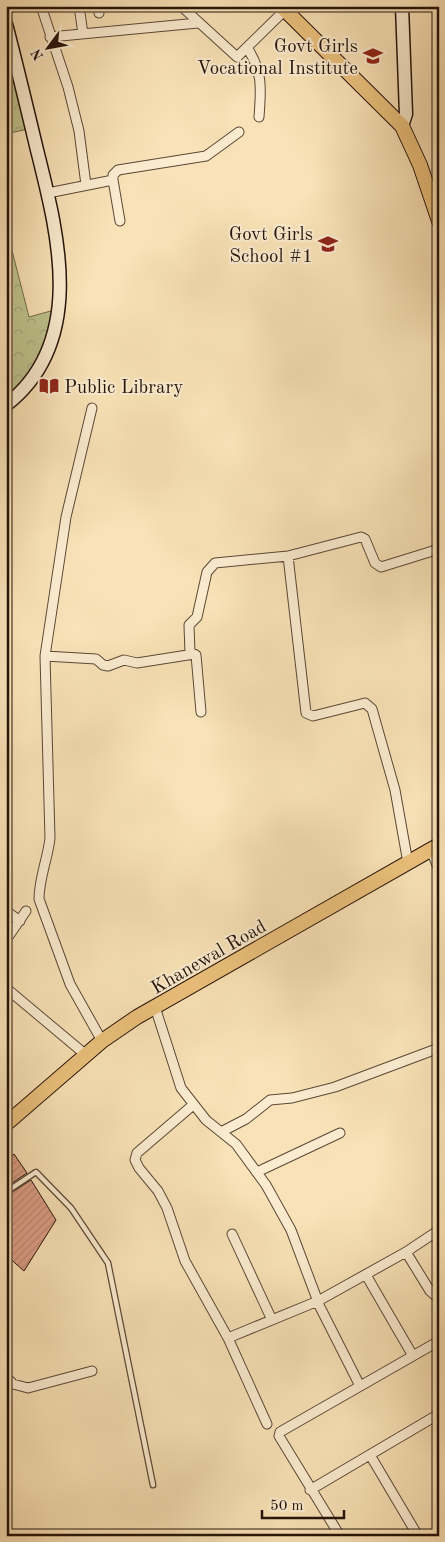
<svg xmlns="http://www.w3.org/2000/svg" width="445" height="1542" font-family="'Old Standard TT',serif">
  <defs>
    <pattern id="forest-crowns" width="20" height="18" patternUnits="userSpaceOnUse" patternTransform="scale(1.25)"><rect width="20" height="18" fill="#bec38e"/><path d="M2 6a3 3 0 1 1 6 0M12 15a3 3 0 1 1 6 0" fill="none" stroke="#a3a779"/></pattern>
    <pattern id="building-hatch" width="6" height="6" patternUnits="userSpaceOnUse" patternTransform="scale(1.25)"><rect width="6" height="6" fill="#dc9e86"/><path d="M-1 1l2-2M0 6l6-6M5 7l2-2" fill="none" stroke="#bd8772"/></pattern>
  </defs>
  <rect width="100%" height="100%" fill="#f9e2b7"/>
  <filter id="stains"><feTurbulence type="fractalNoise" baseFrequency=".004" numOctaves="4"/><feColorMatrix values="0 0 0 0 .2 0 0 0 0 .09 0 0 0 0 .02 0 0 0 .5 -.17"/></filter>
  <radialGradient id="worn" r=".72"><stop offset=".6" stop-color="#630" stop-opacity="0"/><stop offset="1" stop-color="#630" stop-opacity=".3"/></radialGradient>
  <path fill="url(#forest-crowns)" stroke="#726c4c" d="M6,24L32,128L6,134Z
    M6,227L29,317L58,309L54,335L6,405Z"/>
  <path fill="url(#building-hatch)" stroke="#26140b" d="M14,1154L27,1173L6,1187V1161Z
    M31,1180L56,1220L24,1271L6,1255V1196Z"/>
  <g fill="none" stroke-linecap="round" stroke-linejoin="round">
    <defs>
      <path id="lane" d="M6,1192L36,1172L71,1208L108,1263L153,1485"/>
      <path id="street" d="M41,6L68,87L79,131L86,185
        M79,6L83,34
        M98,6L99,13
        M181,6L237,57L285,10
        M50,37L198,23
        M248,49C263,73 261,89 259,117
        M48,193L113,180
        M120,221L113,180V175L118,170L206,156L239,132
        M92,408L66,517L45,656L50,838C48,858 39,878 39,899L70,984L102,1041
        M288,556L306,713L313,716L365,703L372,709L395,790L408,863
        M190,654L189,625L197,617L207,572L215,563L288,556L361,537L365,539L375,563L381,567L439,549
        M45,656L96,659L103,665L108,666L124,660L137,663L194,654L196,655L201,712
        M431,850L439,870
        M6,911L20,921
        M6,940L26,911
        M6,988L86,1055
        M155,1007L181,1088L206,1120L236,1144L266,1185L291,1230L320,1307L360,1386
        M193,1105L137,1153L135,1160L139,1168L158,1191L167,1208L185,1261L228,1338L267,1424
        M221,1132L246,1119L270,1100L292,1098L335,1087L439,1048
        M257,1172L340,1133
        M232,1234L272,1320
        M406,1252L430,1291L439,1299
        M366,1275L413,1356
        M228,1338L318,1301L406,1252L439,1230
        M6,1377L13,1384L28,1388L92,1371
        M370,1455L418,1536
        M310,1490L439,1414
        M340,1536L279,1436L280,1432L439,1341"/>
      <path id="secondary" d="M402,6L406,114L402,126
        M6,24C17,66 27,108 37,150C58,234 87,342 6,405"/>
      <path id="primary" d="M281,6L402,126L420,165L439,221
        M6,1124L102,1041L137,1017L439,845"/>
    </defs>
    <use href="#lane" stroke="#5b4836" stroke-width="7"/>
    <use href="#street" stroke="#5b4836" stroke-width="11"/>
    <use href="#secondary" stroke="#26140b" stroke-width="15"/>
    <use href="#primary" stroke="#26140b" stroke-width="16"/>
    <use href="#lane" stroke="#fbecd0" stroke-width="4.5"/>
    <use href="#street" stroke="#fbecd0" stroke-width="9"/>
    <use href="#secondary" stroke="#fbecd0" stroke-width="12"/>
    <use href="#primary" stroke="#ecc17c" stroke-width="14"/>
  </g>
  <defs>
    <symbol id="university-bare" viewBox="-9 -9 18 18"><path d="M0-5L7-2L0 1L-7-2ZM-4 1L0 2.5L4 1V4Q0 6-4 4Z" fill="#8f2418" stroke="#fbecd0" stroke-width="2.5" paint-order="stroke"/></symbol>
    <symbol id="school-bare" viewBox="-9 -9 18 18"><path d="M0-5L7-2L0 1L-7-2ZM-4 1L0 2.5L4 1V4Q0 6-4 4Z" fill="#8f2418" stroke="#fbecd0" stroke-width="2.5" paint-order="stroke"/></symbol>
    <symbol id="library-bare" viewBox="-9 -9 18 18"><path d="M-6-4Q-3-5.5-.7-3.5V5Q-3 3-6 4ZM6-4Q3-5.5 .7-3.5V5Q3 3 6 4Z" fill="#8f2418" stroke="#fbecd0" stroke-width="2.5" paint-order="stroke"/></symbol>
  </defs>
  <g fill-rule="evenodd">
    <use href="#university-bare" x="359" y="42" width="28" height="28"/>
    <use href="#school-bare" x="314" y="230" width="28" height="28"/>
    <use href="#library-bare" x="35" y="372" width="28" height="28"/>
  </g>
  <g text-anchor="middle" stroke-width="4" stroke-linejoin="round" paint-order="stroke">
    <g font-size="19" fill="#26140b" stroke="#fbecd0" text-anchor="end">
      <text x="358" y="52">Govt Girls<tspan x="358" dy="22">Vocational Institute</tspan></text>
      <text x="313" y="240">Govt Girls<tspan x="313" dy="22">School #1</tspan></text>
      <text x="64" y="393" text-anchor="start">Public Library</text>
    </g>
    <g font-size="19" fill="#26140b" stroke="#fbecd0">
      <text transform="translate(208 956) rotate(-30)" y="7">Khanewal Road</text>
    </g>
  </g>
  <rect width="445" height="1542" fill="none" stroke="#f9e2b7" stroke-width="25"/>
  <rect x="8" y="8" width="430" height="1527" fill="none" stroke="#26140b" stroke-width="2.5"/>
  <rect x="12" y="12" width="420" height="1517" fill="none" stroke="#26140b"/>
  <g transform="translate(48 48) rotate(238)" stroke="#fbecd0" stroke-width="4" paint-order="stroke">
  <path d="M0-4L9 19L0 12L-9 19Z" fill="#26140b"/>
  <text y="-8" font-size="14" font-weight="bold" text-anchor="middle" fill="#26140b">N</text>
  </g>
  <path d="M262 1510v8h82v-8" fill="none" stroke="#26140b" stroke-width="2.5"/>
  <text x="270" y="1510" font-size="15" fill="#26140b" stroke="#fbecd0" stroke-width="4" paint-order="stroke">50 m</text>
  <rect width="100%" height="100%" filter="url(#stains)"/>
  <rect width="100%" height="100%" fill="url(#worn)"/>
</svg>
